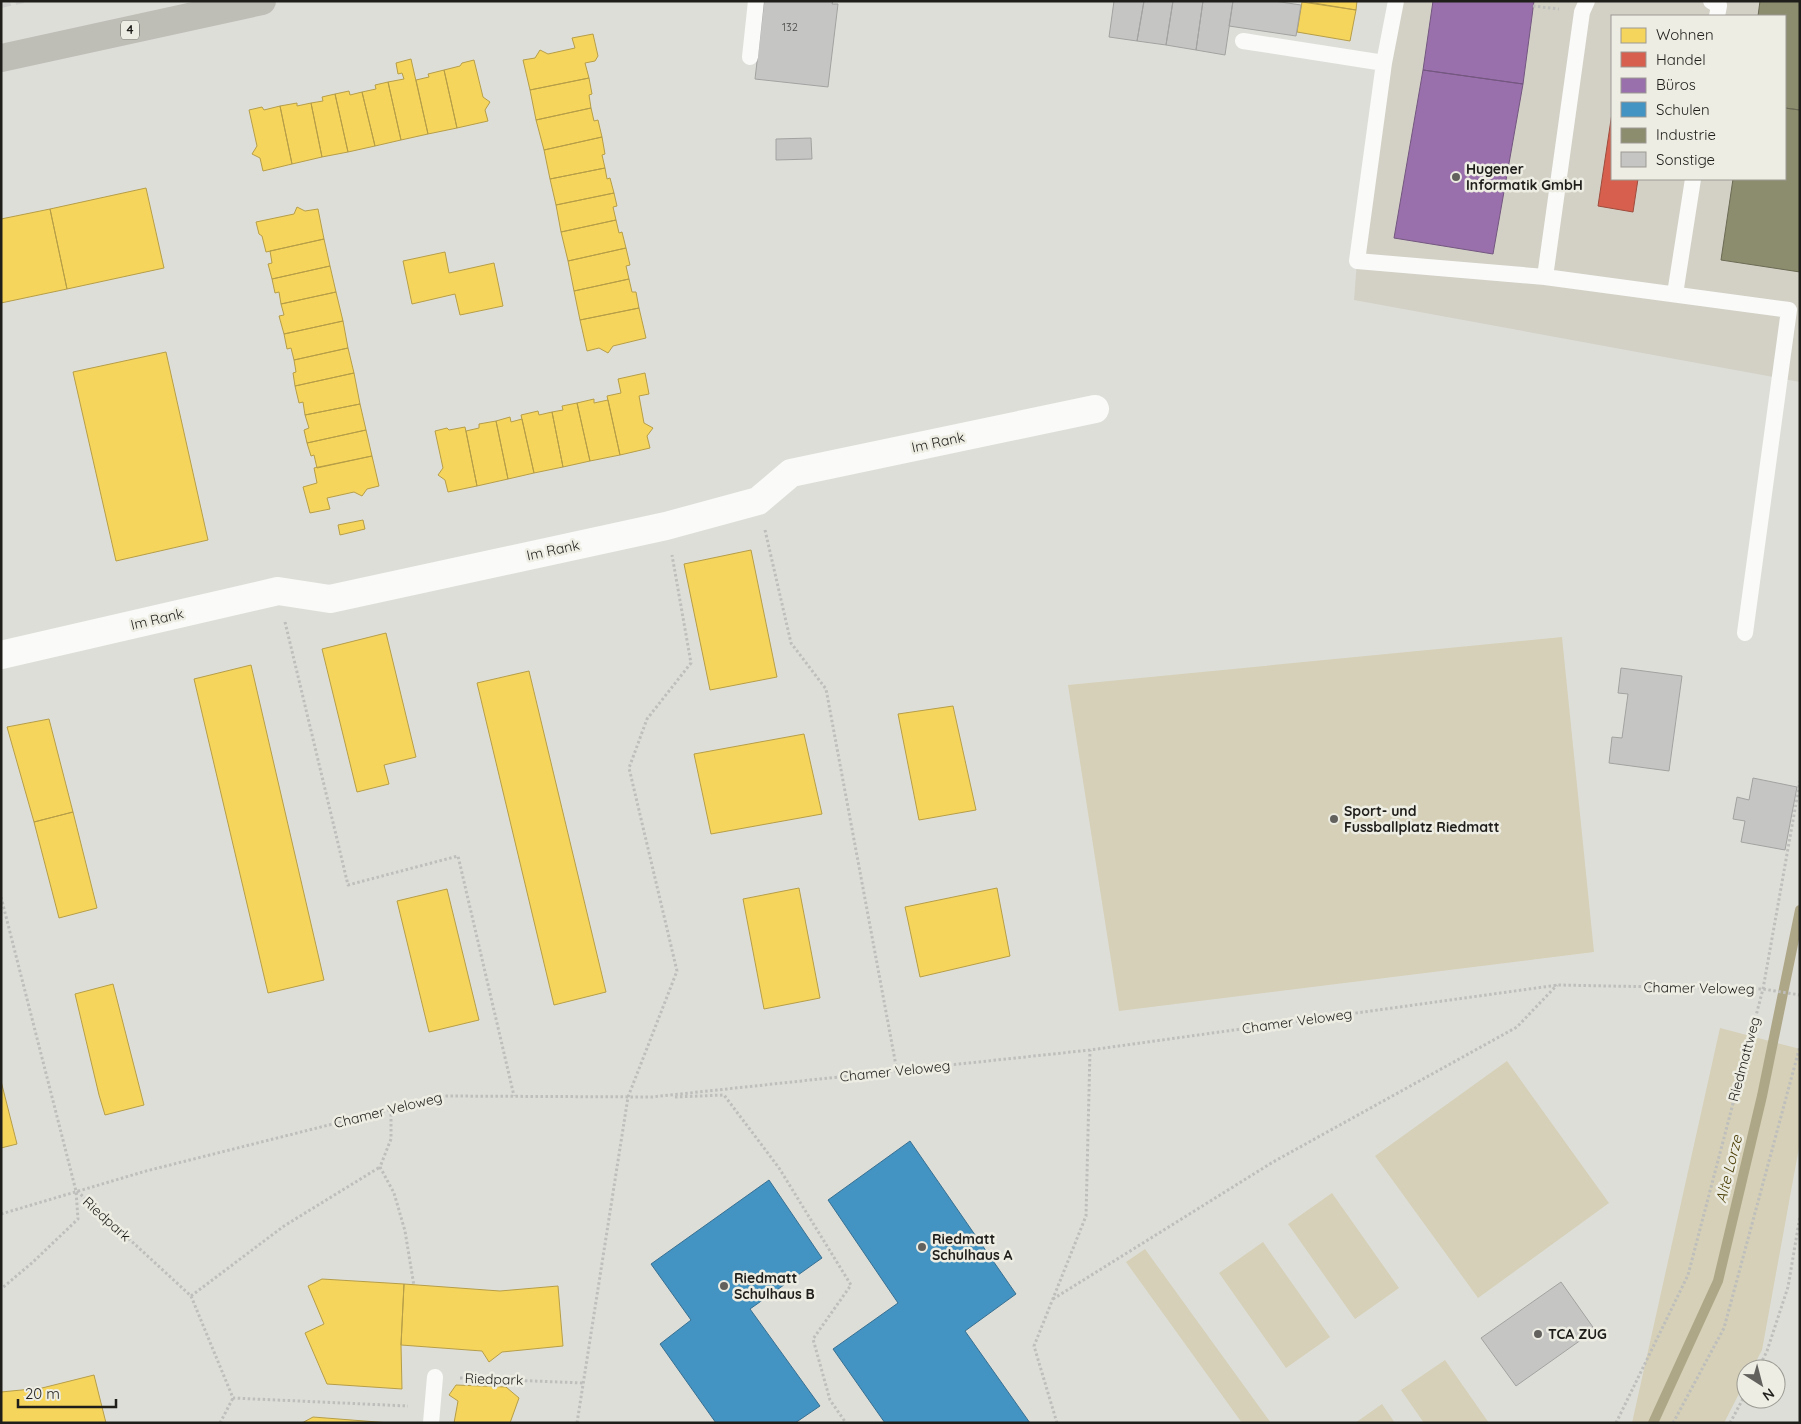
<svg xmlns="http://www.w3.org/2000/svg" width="1801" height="1424" font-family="Quicksand,sans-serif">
  <rect width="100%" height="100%" fill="#deded9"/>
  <path fill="#d3d1c6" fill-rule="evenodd" d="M1396,1H1800V382L1354,300L1357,261ZM1612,16H1785V179H1612Z"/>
  <path fill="#d5d0b7" d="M1562,637L1594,952L1119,1011L1068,685Z
    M1720,1028L1800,1049V1142L1762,1350L1752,1369H1746V1380L1724,1423H1632Z
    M1507,1061L1609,1203L1478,1298L1375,1156Z
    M1332,1193L1399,1288L1355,1319L1288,1224Z
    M1263,1242L1330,1337L1286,1368L1219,1273Z
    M1145,1249L1271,1423H1242L1126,1262Z
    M1445,1360L1489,1423H1424L1401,1390Z
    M1382,1404L1395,1423H1355Z"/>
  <path fill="#f6d55c" stroke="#b69e48" d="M1302,1H1357L1356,10Z
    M1302,2L1356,10L1350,41L1297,32Z
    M593,34L598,56L595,61L585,63L589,78L530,90L523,60L535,58L540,50L548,54L575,48L572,38Z
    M411,59L428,134L401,140L388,82L404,79L402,73L398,74L396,63Z
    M474,60L483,97L490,102L485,110L488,121L457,128L444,70L460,66L462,63Z
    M444,70L457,128L428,134L416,80L429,77L428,74Z
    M589,78L592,94L589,95L591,108L536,120L530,90Z
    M388,82L401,140L375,146L362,92L376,89L375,85Z
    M349,91L350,95L362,92L375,146L348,152L335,94Z
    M335,94L348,152L322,157L311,103L323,101L322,97Z
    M297,103V106L311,103L322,157L292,164L280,106Z
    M280,106L292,164L263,171L260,158L252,154L257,146L249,110L262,107L264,110Z
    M591,108L594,121L598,120L602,137L544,150L536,120Z
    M602,137L605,154L602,155L605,168L550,179L544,150Z
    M605,168L607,179L610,178L614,193L556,205L550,179Z
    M146,188L164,268L67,289L50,209Z
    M614,193L617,206L613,207L616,220L561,232L556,205Z
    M297,207L305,211L318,209L324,239L266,252L262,236L259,234L256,222L294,214Z
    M50,209L67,289L1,303V219Z
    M616,220L619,233L622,232L626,248L568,261L561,232Z
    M324,239L330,266L272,279L268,264L272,263L270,251Z
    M626,248L630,265L626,266L629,279L574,291L568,261Z
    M445,252L449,273L494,263L503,306L460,315L455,294L412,304L403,261Z
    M330,266L336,292L281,304L279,292L275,293L272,279Z
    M629,279L632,292H636L639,308L580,320L574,291Z
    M336,292L343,321L284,334L279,316L284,315L281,304Z
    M639,308L646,338L613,346L608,353L599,348L587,351L580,320Z
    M343,321L348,348L294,360L291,348L287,349L284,334Z
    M348,348L354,373L295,386L293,373L296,372L294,360Z
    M166,352L208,540L116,561L73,372Z
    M354,373L360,404L305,415L303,402L299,403L295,386Z
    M645,373L649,394L639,396L644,423L653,428L647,436L650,448L620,455L607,396L621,393L618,379Z
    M594,399V403L608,400L620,455L590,461L577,403Z
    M577,403L590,461L563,467L552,412L563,410L562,406Z
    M360,404L366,430L307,443L304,430L309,428L305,415Z
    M538,411L539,415L552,412L563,467L534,473L521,415Z
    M510,417L511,422L522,419L534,473L508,479L496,421Z
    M496,421L508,479L477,486L466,431L479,428V424Z
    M465,427L477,486L448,492L445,480L438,475L443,468L435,431L447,428L449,430Z
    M366,430L372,456L317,468L314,455L311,456L307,443Z
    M372,456L379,486L367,489L362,496L354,492L327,498L330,509L310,513L303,487L317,483L314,468Z
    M363,520L365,529L340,535L338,525Z
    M751,550L777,677L710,690L684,564Z
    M386,633L416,757L384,765L389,784L357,792L322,649Z
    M251,665L324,980L268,993L194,679Z
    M529,671L606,992L554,1005L477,683Z
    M953,706L976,810L919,820L898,714Z
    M49,719L73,812L34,822L7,727Z
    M804,734L822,814L711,834L694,754Z
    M73,812L97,908L59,918L34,822Z
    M799,888L820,998L764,1009L743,899Z
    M997,888L1010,956L920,977L905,907Z
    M447,889L479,1020L429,1032L397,901Z
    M113,984L144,1105L105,1115L99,1095L75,994Z
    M1,1081L17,1144L1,1148Z
    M322,1279L404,1284L401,1345L402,1389L327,1384L305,1333L324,1324L308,1286Z
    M404,1284L500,1291L558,1286L563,1346L502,1352L489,1362L482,1351L401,1345Z
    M94,1375L106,1423H1V1392L42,1388Z
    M456,1385L506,1387L519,1398L510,1423H454L458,1401L449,1395Z
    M313,1417L390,1423H302Z"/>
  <path fill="#d6604d" stroke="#9f4c3e" d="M1431,83L1506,100L1501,148L1419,152Z
    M1612,113V179H1638L1633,212L1598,206Z"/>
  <path fill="#9970ab" stroke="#745780" d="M1433,1H1534L1523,84L1423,70Z
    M1423,70L1523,84L1493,254L1394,238Z"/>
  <path fill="#4393c3" stroke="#387091" d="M910,1141L1016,1294L965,1331L1030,1423H885L833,1349L898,1303L828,1200Z
    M769,1180L822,1258L750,1309L820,1406L795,1423H716L660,1344L691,1320L651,1264Z"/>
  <path fill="#8c8c6e" stroke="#6b6b55" d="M1760,1H1800V110L1785,108V16H1758Z
    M1785,108L1800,110V272L1721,260L1733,179H1785Z"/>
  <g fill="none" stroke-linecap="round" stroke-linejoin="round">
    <path stroke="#aea787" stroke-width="10" d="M1653,1423L1718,1281L1762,1096L1800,910"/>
  </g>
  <path fill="#c5c5c4" stroke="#a2a2a1" d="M764,1H833L832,4H838L828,87L755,79Z
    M1114,1H1144L1137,41L1109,37Z
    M1144,1H1173L1166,45L1137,41Z
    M1173,1H1203L1196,50L1166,45Z
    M1203,1H1233L1225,55L1196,50Z
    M1233,1H1274L1301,5L1296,36L1229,26Z
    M811,138L812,159L776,160V139Z
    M1621,668L1682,676L1669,771L1609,763L1612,737L1622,738L1628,694L1618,693Z
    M1753,778L1797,787L1785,850L1741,842L1745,821L1733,819L1737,797L1749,800Z
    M1561,1282L1595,1330L1516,1386L1481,1338Z"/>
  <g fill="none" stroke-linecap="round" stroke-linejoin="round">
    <path stroke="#bebebc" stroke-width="3" stroke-dasharray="2.5 2.5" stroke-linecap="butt" d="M1533,6L1559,9
      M765,530L791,643L826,689L897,1071
      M285,622L348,885L458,856L514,1096
      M1,897L76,1191L78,1219L33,1262L1,1289
      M675,1097L724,1095L779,1168L851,1285L813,1339L830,1400L846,1423
      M391,1109V1139L380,1167L394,1193L405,1231L414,1286
      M77,1191L191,1296L233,1398L408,1406
      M1,1214L146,1171L444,1096L652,1097L1090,1050L1558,985L1763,989L1800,995
      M191,1296L284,1226L380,1167
      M1053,1299L1273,1162L1517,1027L1557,985
      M1758,1369L1767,1351L1788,1287L1800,1216
      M460,1378L583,1383
      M220,1423L233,1398
      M577,1423L628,1097L677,971L629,768L647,719L691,663L672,555
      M1057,1423L1034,1346L1086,1216L1090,1050
      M1616,1423L1688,1275L1763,989L1800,781
      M1673,1423L1724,1328L1800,1046
      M1730,1423L1746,1393"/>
    <path stroke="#fafaf9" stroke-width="16" d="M1396,1L1384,63L1357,261L1545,277L1582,12L1587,1
      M1711,1L1719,6L1717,16
      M1243,41L1384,63
      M750,57L756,1
      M1545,277L1789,310L1745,633
      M1675,294L1693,179
      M431,1423L435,1377"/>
    <path stroke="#fafaf9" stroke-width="28" d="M1,655L278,591L330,599L666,526L758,501L791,473L1095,409"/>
    <path stroke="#bebdb6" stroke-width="28" d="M1,58L262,1"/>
    <path stroke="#d0d0cf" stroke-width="4" stroke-dasharray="10 5" stroke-linecap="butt" d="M1,6L24,1"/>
  </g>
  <g fill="#62615e" stroke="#eeede3" stroke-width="2">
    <circle cx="1456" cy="177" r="5"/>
    <circle cx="1334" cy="819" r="5"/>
    <circle cx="922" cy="1247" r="5"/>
    <circle cx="724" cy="1286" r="5"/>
    <circle cx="1538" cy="1334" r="5"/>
  </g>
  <g text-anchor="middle" stroke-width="5" stroke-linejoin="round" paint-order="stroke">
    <g font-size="11" fill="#484845">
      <text x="790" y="31">132</text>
    </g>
    <rect fill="#eeede3" stroke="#5d5c57" stroke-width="1" x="121" y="20.5" width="18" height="19" rx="4"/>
    <g font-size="12" font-weight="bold" fill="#1f1e1b">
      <text x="130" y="34">4</text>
    </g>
    <g font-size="14" font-weight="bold" fill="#1f1e1b" stroke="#eeede3" text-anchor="start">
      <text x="1466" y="174">Hugener<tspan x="1466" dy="16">Informatik GmbH</tspan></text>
      <text x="1344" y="816">Sport- und<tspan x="1344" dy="16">Fussballplatz Riedmatt</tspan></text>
      <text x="932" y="1244">Riedmatt<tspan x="932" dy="16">Schulhaus A</tspan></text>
      <text x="734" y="1283">Riedmatt<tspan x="734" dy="16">Schulhaus B</tspan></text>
      <text x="1548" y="1339">TCA ZUG</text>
    </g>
    <g font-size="14" fill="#1f1e1b" stroke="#eeede3">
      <text transform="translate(938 442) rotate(-12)" y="5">Im Rank</text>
      <text transform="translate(553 550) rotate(-12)" y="5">Im Rank</text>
      <text transform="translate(157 619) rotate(-13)" y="5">Im Rank</text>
      <text transform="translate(1699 988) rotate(1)" y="5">Chamer Veloweg</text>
      <text transform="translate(1297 1021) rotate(-8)" y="5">Chamer Veloweg</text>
      <text transform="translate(1744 1059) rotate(-75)" y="5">Riedmattweg</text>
      <text transform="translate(895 1071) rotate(-6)" y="5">Chamer Veloweg</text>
      <text transform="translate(388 1110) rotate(-14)" y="5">Chamer Veloweg</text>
      <text transform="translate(107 1219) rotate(42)" y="5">Riedpark</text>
      <text transform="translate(494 1379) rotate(2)" y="5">Riedpark</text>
    </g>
    <g font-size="15" font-style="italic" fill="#4b3f06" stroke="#eeede3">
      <text transform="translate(1729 1169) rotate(-76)" y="5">Alte Lorze</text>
    </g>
  </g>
  <rect width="1801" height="1424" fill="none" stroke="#1f1e1b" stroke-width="5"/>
  <rect x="1611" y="15" width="175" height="165" fill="#eeede3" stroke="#9b9a93"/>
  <rect x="1621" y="28" width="25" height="15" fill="#f6d55c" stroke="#9b9a93"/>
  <text x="1656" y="40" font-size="15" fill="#1f1e1b">Wohnen</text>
  <rect x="1621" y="52" width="25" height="15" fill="#d6604d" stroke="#9b9a93"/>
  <text x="1656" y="65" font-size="15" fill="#1f1e1b">Handel</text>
  <rect x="1621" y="78" width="25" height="15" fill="#9970ab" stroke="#9b9a93"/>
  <text x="1656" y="90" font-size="15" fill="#1f1e1b">Büros</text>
  <rect x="1621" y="102" width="25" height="15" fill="#4393c3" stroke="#9b9a93"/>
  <text x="1656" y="115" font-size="15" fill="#1f1e1b">Schulen</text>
  <rect x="1621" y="128" width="25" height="15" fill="#8c8c6e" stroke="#9b9a93"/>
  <text x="1656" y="140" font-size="15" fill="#1f1e1b">Industrie</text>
  <rect x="1621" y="152" width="25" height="15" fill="#c5c5c4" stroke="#9b9a93"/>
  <text x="1656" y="165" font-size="15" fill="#1f1e1b">Sonstige</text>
  <g transform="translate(1761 1384) rotate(144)"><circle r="24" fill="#eeede3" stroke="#9b9a93"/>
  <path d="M0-4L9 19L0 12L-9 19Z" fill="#62615e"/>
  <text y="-8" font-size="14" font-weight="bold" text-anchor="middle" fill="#1f1e1b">N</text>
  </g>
  <path d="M18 1399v8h98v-8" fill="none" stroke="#1f1e1b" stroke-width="2.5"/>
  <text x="25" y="1399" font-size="15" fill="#1f1e1b" stroke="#eeede3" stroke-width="4" paint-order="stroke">20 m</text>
</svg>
